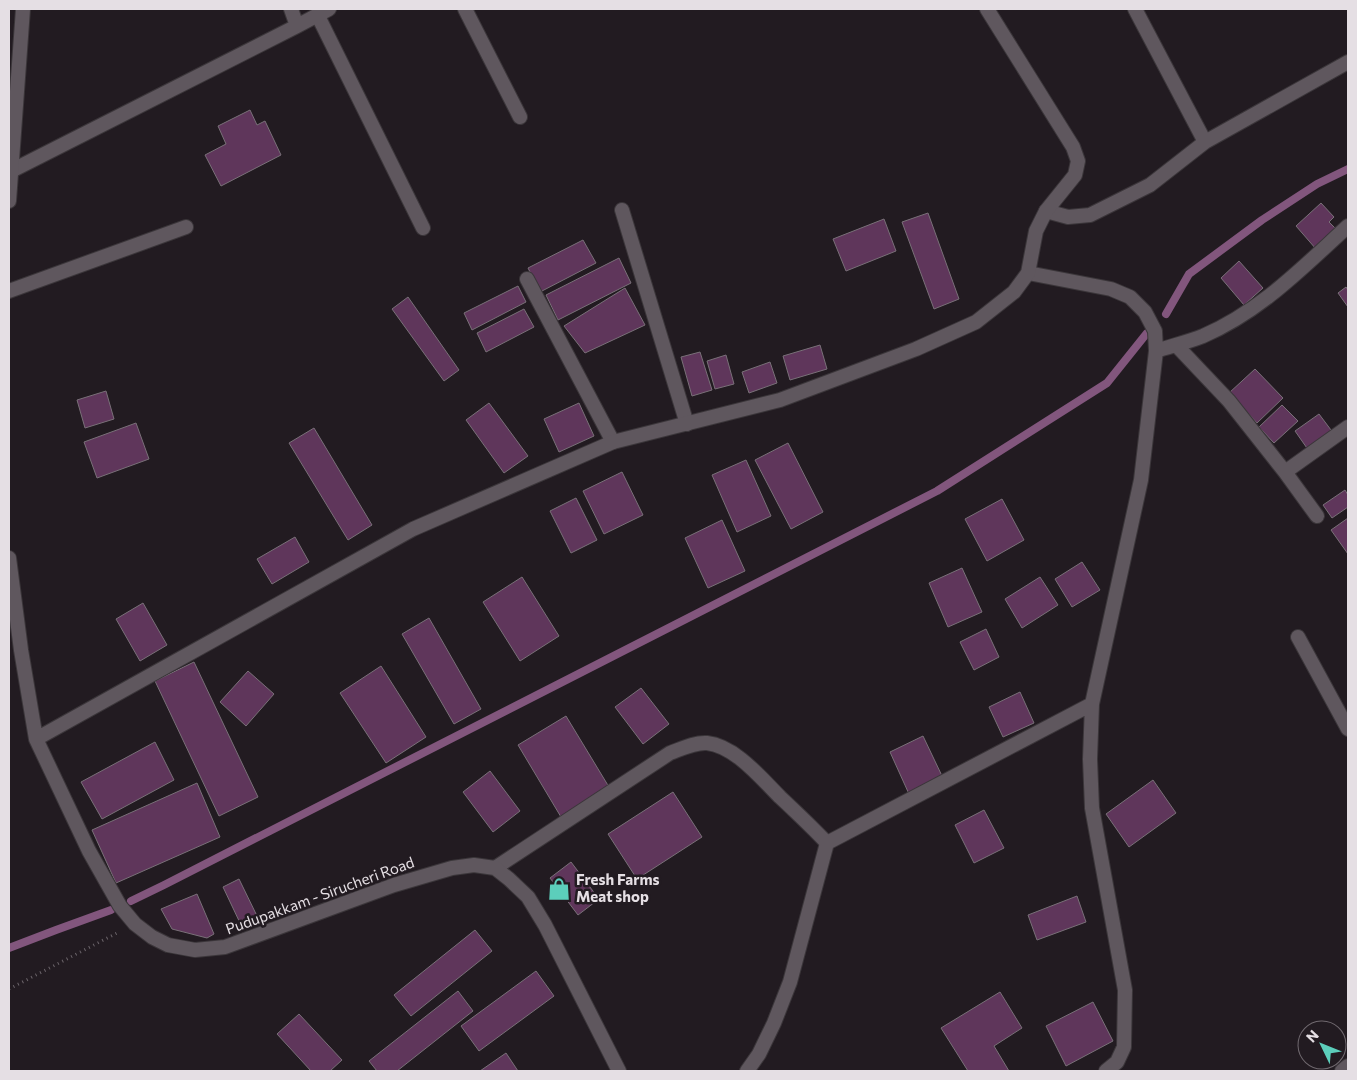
<svg xmlns="http://www.w3.org/2000/svg" width="1357" height="1080" font-family="Commissioner,sans-serif">
  <rect width="100%" height="100%" fill="#221b21"/>
  <g fill="none" stroke-linecap="round" stroke-linejoin="round">
    <path stroke="#82567d" stroke-width="8" d="M1166,314L1189,274L1262,220L1317,184L1348,169
      M131,901L164,885L937,491L1107,383L1147,333
      M9,948L56,930L111,910"/>
  </g>
  <path fill="#5f365b" stroke="#797078" d="M250,110L257,125L265,121L281,155L221,186L205,155L226,144L218,126Z
    M1321,203L1334,217L1329,222L1337,230L1316,249L1296,226Z
    M928,213L959,299L934,309L902,222Z
    M884,219L896,251L846,271L833,239Z
    M583,240L596,263L540,292L528,268Z
    M619,258L631,283L558,320L546,295Z
    M1239,261L1263,288L1244,305L1221,278Z
    M518,286L526,302L472,330L464,313Z
    M1346,287L1348,290V307L1338,293Z
    M625,288L645,325L585,353L564,326Z
    M408,297L459,370L444,381L392,309Z
    M524,309L534,327L486,352L477,333Z
    M820,345L827,369L790,380L783,356Z
    M700,352L712,390L692,396L681,357Z
    M726,355L734,384L715,389L707,361Z
    M770,362L777,383L749,393L742,372Z
    M1255,369L1283,398L1257,423L1229,393Z
    M106,391L114,419L85,428L77,400Z
    M489,403L528,456L504,473L466,420Z
    M579,403L594,436L559,452L544,419Z
    M1282,405L1298,421L1274,443L1259,427Z
    M1319,414L1334,434L1309,451L1295,431Z
    M136,423L149,459L97,478L84,442Z
    M314,428L372,525L348,540L289,443Z
    M788,443L823,512L791,529L755,460Z
    M746,460L771,516L737,532L712,475Z
    M622,472L643,515L604,534L583,491Z
    M1345,490L1348,495V507L1332,518L1323,505Z
    M576,498L597,540L571,553L550,511Z
    M1002,499L1024,540L987,561L965,519Z
    M1348,518V554L1331,530Z
    M722,520L745,571L708,588L685,538Z
    M295,537L309,562L272,584L257,559Z
    M1082,562L1100,590L1072,607L1055,579Z
    M962,568L982,612L948,627L929,583Z
    M522,577L559,636L520,661L483,602Z
    M1040,577L1058,605L1022,628L1005,599Z
    M143,603L167,645L140,661L116,619Z
    M429,618L481,709L454,724L402,634Z
    M986,629L999,657L974,670L960,642Z
    M194,662L258,797L219,816L155,681Z
    M381,666L426,737L386,763L340,693Z
    M248,671L274,694L246,726L220,702Z
    M641,688L669,724L643,744L615,707Z
    M1020,692L1034,723L1003,737L989,707Z
    M566,716L609,787L561,817L518,745Z
    M923,736L943,778L909,794L890,752Z
    M155,742L174,780L102,819L81,782Z
    M490,771L520,811L493,832L463,792Z
    M1153,780L1176,813L1129,847L1106,814Z
    M197,783L220,837L116,883L92,830Z
    M673,792L702,837L637,879L608,834Z
    M984,810L1004,848L974,863L955,825Z
    M571,862L599,899L578,915L550,878Z
    M239,879L258,918L241,925L223,887Z
    M197,894L214,934L207,938L172,929L161,909Z
    M1077,896L1086,922L1037,940L1028,915Z
    M475,930L492,951L411,1016L394,995Z
    M536,971L554,996L479,1051L461,1026Z
    M458,991L473,1011L397,1071H377L369,1061Z
    M1000,992L1022,1028L994,1046L1009,1071H968L941,1028Z
    M1093,1002L1113,1041L1066,1066L1046,1026Z
    M299,1014L342,1060L330,1071H311L277,1034Z
    M506,1053L518,1071H480Z"/>
  <g fill="none" stroke-linecap="round" stroke-linejoin="round">
    <defs>
      <path id="minor" d="M291,9L297,26
        M465,9L520,117
        M1135,9L1205,142
        M318,16L423,228
        M11,171L297,26L329,9
        M622,210L687,424
        M1046,211L1068,217L1090,215L1150,185L1205,142L1348,62
        M1028,273L1111,289L1130,297L1145,312L1155,331L1156,351L1141,480L1092,704L1090,759L1092,808L1125,990L1124,1047L1117,1062L1106,1071
        M527,279L613,442
        M9,291L186,227
        M1176,345L1229,401L1285,472L1317,516
        M1156,351C1171,346 1188,342 1203,336C1261,311 1303,267 1348,226
        M1285,472L1348,427
        M1298,637L1348,729
        M495,868L670,753C681,749 695,742 707,743C735,746 761,778 780,797C796,812 812,827 827,843
        M747,1071L759,1054L774,1023L790,982L827,843L1092,704
        M1342,1071L1348,1066"/>
      <path id="tertiary" d="M9,201L23,9
        M9,558L21,650L36,739L89,851L120,906L135,924L152,937L168,945L195,950L225,947L394,885L452,868L474,865L495,868L509,879L528,897L545,925L619,1071
        M36,739L413,529L613,442L780,400L916,349L976,322L1014,292L1028,273L1036,231L1046,211L1075,175L1078,161L1073,147L987,9"/>
    </defs>
    <use href="#minor" stroke="#3b363a" stroke-width="16"/>
    <use href="#tertiary" stroke="#3b363a" stroke-width="16"/>
    <path stroke="#6c656b" stroke-width="3" stroke-dasharray="1 4" stroke-linecap="butt" d="M9,989L117,933"/>
    <use href="#minor" stroke="#5f575e" stroke-width="14"/>
    <use href="#tertiary" stroke="#5f575e" stroke-width="14"/>
  </g>
  <defs>
    <symbol id="shop-bare" viewBox="-9 -9 18 18"><path d="M-5-2.5h2.3a2.7 3.5 0 0 1 5.4 0H5L5.5 6h-11ZM-1.5-2.5h3a1.5 2.3 0 0 0-3 0Z" fill="#5ccebb" stroke="#221b21" stroke-width="2.5" paint-order="stroke"/></symbol>
  </defs>
  <g fill-rule="evenodd">
    <use href="#shop-bare" x="543" y="873" width="32" height="32"/>
  </g>
  <g text-anchor="middle" stroke-width="5" stroke-linejoin="round" paint-order="stroke">
    <g font-size="15" font-weight="bold" fill="#e5dfe4" stroke="#221b21" text-anchor="start">
      <text x="576" y="885">Fresh Farms<tspan x="576" dy="17">Meat shop</tspan></text>
    </g>
    <g font-size="15" fill="#e5dfe4" stroke="#221b21">
      <text transform="translate(320 896) rotate(-20)" y="5">Pudupakkam - Sirucheri Road</text>
    </g>
  </g>
  <rect width="1357" height="1080" fill="none" stroke="#e5dfe4" stroke-width="20"/>
  <g transform="translate(1322 1045) rotate(313)"><circle r="24" fill="#221b21" stroke="#70696f"/>
  <path d="M0-4L9 19L0 12L-9 19Z" fill="#5ccebb"/>
  <text y="-8" font-size="14" font-weight="bold" text-anchor="middle" fill="#e5dfe4">N</text>
  </g>
</svg>
